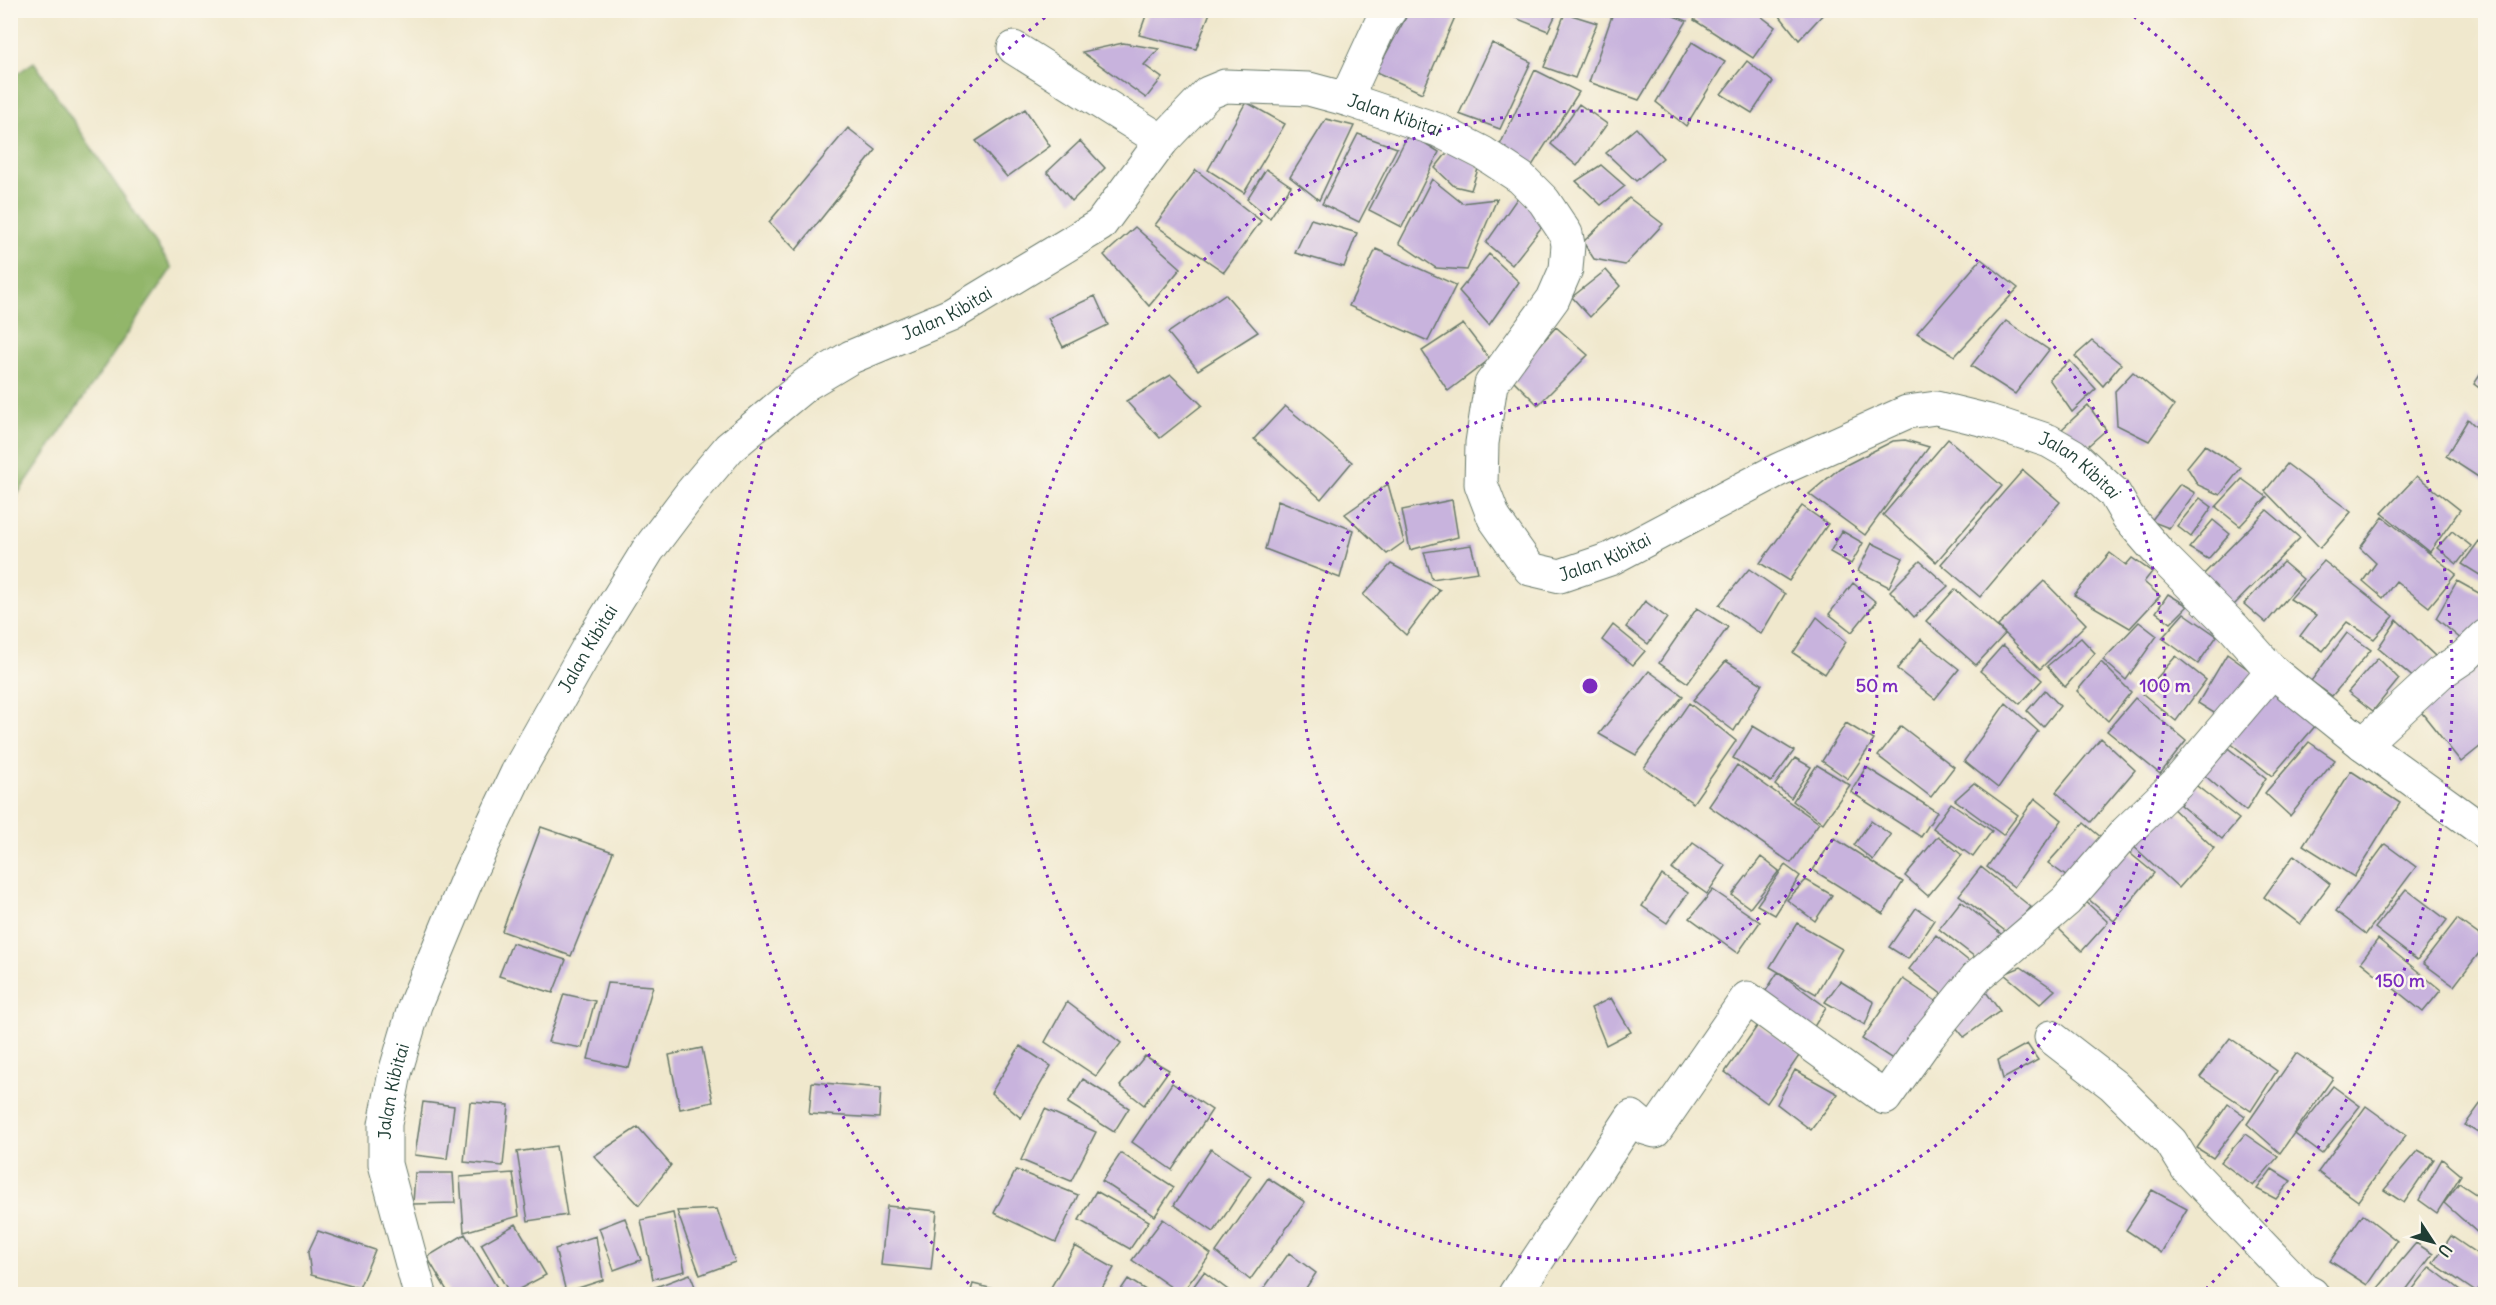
<svg xmlns="http://www.w3.org/2000/svg" width="2496" height="1305" font-family="Delius,sans-serif">
  <rect width="100%" height="100%" fill="#fbf7ec"/>
  <filter id="ink" filterUnits="userSpaceOnUse"><feTurbulence type="fractalNoise" baseFrequency=".0167" numOctaves="2"/><feDisplacementMap in="SourceGraphic" scale="12" xChannelSelector="R" yChannelSelector="G"/><feConvolveMatrix kernelMatrix="1 2 1 2 8 2 1 2 1" color-interpolation-filters="sRGB"/></filter>
  <filter id="wash" filterUnits="userSpaceOnUse"><feTurbulence type="fractalNoise" baseFrequency=".008" numOctaves="4" result="noise"/><feDisplacementMap in="SourceGraphic" scale="24" xChannelSelector="R" yChannelSelector="G"/><feGaussianBlur stdDeviation="1.35" result="paint"/><feColorMatrix in="noise" values="0 0 0 0 0 0 0 0 0 0 0 0 0 0 0 0 0 1.4 0 .05"/><feComposite in="paint" operator="in"/></filter>
  <g filter="url(#wash)">
    <rect width="100%" height="100%" fill="#f0e8cd"/>
    <path fill="#92b66b" stroke="#587a50" stroke-width="1.5" d="M34,62L172,268L11,504V78Z"/>
    <g id="blocks">
      <path fill="#c8b3dd" d="M1148,10H1211L1196,49L1139,35Z
        M1410,10H1458L1422,93L1376,72Z
        M1496,10H1558L1548,31Z
        M1614,10H1658L1687,21L1639,100L1589,82Z
        M1702,10H1753L1775,27L1753,58L1694,20Z
        M1775,10H1827L1799,40Z
        M1565,13L1597,23L1575,78L1544,67Z
        M1692,42L1725,62L1686,126L1656,102Z
        M1123,43L1159,49L1144,65L1162,78L1146,98L1082,52Z
        M1492,43L1531,62L1500,129L1459,114Z
        M1747,61L1773,82L1752,113L1721,94Z
        M1535,70L1579,92L1530,169L1500,145Z
        M1246,102L1285,124L1244,193L1208,170Z
        M1579,104L1607,124L1577,166L1551,144Z
        M1025,109L1050,146L1007,177L976,141Z
        M1326,119L1354,126L1319,200L1290,177Z
        M848,128L876,150L796,250L769,222Z
        M1636,128L1663,158L1636,181L1606,153Z
        M1409,133L1439,152L1402,227L1369,210Z
        M1358,134L1397,148L1359,222L1322,204Z
        M1080,141L1105,168L1072,201L1047,172Z
        M1450,149L1479,166L1471,190L1454,186L1435,168Z
        M1601,165L1625,186L1601,205L1576,181Z
        M1266,169L1291,186L1270,218L1247,199Z
        M1196,170L1261,221L1224,272L1155,225Z
        M1432,179L1462,203L1497,199L1467,270L1436,268L1399,243Z
        M1518,197L1548,219L1512,265L1486,243Z
        M1629,198L1663,224L1625,265L1594,259L1583,242Z
        M1311,219L1357,233L1344,267L1295,253Z
        M1135,227L1181,268L1149,306L1104,255Z
        M1376,249L1456,285L1428,341L1349,306Z
        M1489,254L1519,282L1489,325L1459,291Z
        M1981,259L2018,288L1955,356L1917,333Z
        M1606,270L1620,286L1590,317L1572,297Z
        M1225,294L1258,332L1198,370L1168,333Z
        M1095,296L1108,325L1063,347L1048,318Z
        M2006,321L2049,350L2015,394L1971,366Z
        M1463,324L1490,359L1448,391L1422,351Z
        M1556,327L1588,355L1538,405L1511,378Z
        M2092,341L2121,364L2103,386L2075,356Z
        M2070,361L2096,389L2072,412L2049,379Z
        M2486,366V393L2474,384Z
        M2133,372L2174,406L2149,441L2117,425L2115,391Z
        M1171,375L1202,405L1160,438L1126,401Z
        M2088,405L2106,430L2080,453L2062,429Z
        M1285,406L1352,462L1321,499L1254,439Z
        M2468,419L2478,429L2486,420V482L2446,456Z
        M1948,439L2002,486L1936,562L1883,515Z
        M1905,440L1929,447L1865,535L1809,494L1840,468L1893,441Z
        M2205,445L2241,468L2220,495L2198,485L2187,467Z
        M2287,464L2351,512L2320,548L2265,491Z
        M2023,470L2060,502L1980,597L1941,564Z
        M2417,476L2460,510L2430,552L2382,513Z
        M2242,479L2267,497L2240,526L2216,507Z
        M1388,484L1404,542L1387,554L1345,514Z
        M2180,484L2195,493L2169,528L2151,521Z
        M2200,498L2212,507L2191,537L2177,526Z
        M1278,500L1353,530L1340,578L1265,549Z
        M1452,500L1458,537L1410,550L1402,510Z
        M1802,506L1828,524L1789,581L1760,563Z
        M2267,510L2300,538L2230,609L2197,581Z
        M2383,517L2456,574L2429,607L2396,581L2383,598L2363,581L2376,563L2360,548Z
        M2213,520L2230,534L2208,559L2189,548Z
        M1842,531L1863,543L1851,564L1830,552Z
        M2452,531L2471,546L2457,564L2437,548Z
        M2479,541L2486,545V579L2462,564Z
        M1872,543L1903,558L1889,587L1858,571Z
        M1471,545L1478,572L1432,579L1424,552Z
        M2110,553L2126,565L2132,558L2152,572L2144,582L2160,596L2130,628L2074,595Z
        M1920,561L1948,586L1914,617L1890,591Z
        M2324,561L2394,616L2374,639L2347,622L2323,651L2300,636L2316,615L2290,599Z
        M2283,562L2303,579L2266,623L2244,604Z
        M1391,564L1440,590L1406,635L1363,595Z
        M1749,569L1785,594L1761,634L1719,605Z
        M2044,581L2086,624L2040,669L1998,626Z
        M2457,581L2486,597V623L2469,646L2436,618Z
        M1853,583L1876,602L1852,632L1829,614Z
        M1955,589L2005,634L1976,665L1926,621Z
        M2168,594L2188,606L2171,623L2156,612Z
        M1645,601L1667,618L1648,644L1626,627Z
        M1697,608L1728,627L1688,683L1659,663Z
        M2184,613L2217,636L2198,664L2162,638Z
        M1817,617L1846,642L1825,674L1793,653Z
        M2397,620L2436,657L2420,683L2378,648Z
        M2139,622L2157,636L2126,680L2103,660Z
        M1613,625L1645,651L1633,665L1602,640Z
        M2347,633L2371,650L2332,696L2311,681Z
        M2081,638L2095,653L2065,687L2047,666Z
        M1921,639L1959,669L1935,699L1897,669Z
        M2003,645L2042,680L2020,704L1980,671Z
        M2227,654L2256,675L2222,718L2198,703Z
        M2486,654V742L2461,762L2418,708Z
        M2176,656L2206,680L2176,721L2143,694Z
        M2378,658L2399,679L2373,711L2348,692Z
        M1726,661L1762,684L1734,731L1693,700Z
        M2101,662L2131,692L2108,721L2077,691Z
        M1649,671L1683,696L1636,755L1599,734Z
        M2263,683L2317,724L2272,776L2220,735Z
        M2045,690L2060,706L2043,727L2027,711Z
        M2135,698L2186,741L2160,774L2107,731Z
        M1689,703L1736,741L1693,803L1644,768Z
        M2006,703L2038,731L1998,788L1964,761Z
        M1846,723L1874,740L1848,779L1822,761Z
        M1753,726L1794,751L1771,782L1733,758Z
        M1901,726L1954,767L1931,797L1878,756Z
        M2101,738L2135,770L2091,822L2056,792Z
        M2220,742L2266,778L2246,811L2196,768Z
        M2309,742L2335,760L2290,816L2265,793Z
        M1795,758L1811,767L1791,798L1775,785Z
        M1737,765L1819,823L1791,863L1709,806Z
        M1817,765L1850,785L1823,823L1793,801Z
        M1866,767L1937,812L1921,837L1851,792Z
        M2351,771L2400,803L2354,877L2303,845Z
        M1974,783L2018,815L2003,835L1955,800Z
        M2193,783L2239,819L2222,839L2180,805Z
        M2035,798L2062,820L2014,887L1987,867Z
        M2165,801L2214,848L2179,888L2131,844Z
        M1951,803L1992,831L1973,857L1933,828Z
        M1871,821L1891,835L1873,860L1854,845Z
        M2084,823L2108,843L2074,882L2048,863Z
        M541,827L613,852L571,956L502,931Z
        M1938,836L1962,855L1928,896L1905,876Z
        M1834,838L1903,882L1883,914L1813,870Z
        M1693,843L1726,866L1707,894L1672,869Z
        M2385,844L2416,867L2366,934L2336,911Z
        M2120,845L2154,873L2114,921L2080,892Z
        M2294,855L2330,884L2300,924L2264,897Z
        M1761,857L1779,871L1750,908L1732,895Z
        M1785,865L1800,876L1775,915L1757,905Z
        M1981,867L2031,907L2009,934L1959,895Z
        M1662,875L1688,893L1667,923L1642,906Z
        M1806,880L1832,895L1815,921L1787,900Z
        M2406,889L2447,920L2417,960L2375,928Z
        M1713,890L1760,922L1738,953L1690,918Z
        M2084,900L2108,922L2082,951L2058,928Z
        M1961,901L2006,938L1984,964L1939,929Z
        M1916,908L1934,920L1908,959L1889,947Z
        M2457,919L2486,940V944L2454,986L2423,963Z
        M1797,923L1842,949L1816,994L1770,967Z
        M1936,935L1975,966L1948,999L1909,969Z
        M2378,939L2441,990L2423,1012L2361,962Z
        M512,943L566,960L553,993L499,976Z
        M2021,967L2055,990L2040,1004L2004,974Z
        M1778,972L1826,1007L1809,1035L1758,1003Z
        M1903,979L1940,1004L1897,1062L1862,1039Z
        M1840,981L1874,1002L1865,1025L1825,1002Z
        M607,983L653,986L629,1068L588,1059Z
        M1983,988L2000,1011L1964,1037L1951,1021Z
        M564,994L595,1001L582,1048L548,1042Z
        M1611,998L1631,1032L1606,1045L1591,1008Z
        M1067,1002L1121,1043L1096,1076L1045,1042Z
        M1758,1025L1801,1053L1767,1103L1725,1072Z
        M2230,1038L2277,1071L2251,1111L2200,1077Z
        M2027,1044L2038,1060L2003,1079L1998,1060Z
        M1020,1046L1051,1066L1021,1118L991,1093Z
        M702,1048L713,1102L680,1109L669,1055Z
        M2296,1053L2333,1078L2280,1153L2247,1124Z
        M1145,1056L1169,1070L1144,1105L1120,1086Z
        M1795,1070L1838,1094L1811,1130L1777,1104Z
        M1083,1079L1129,1108L1114,1132L1068,1103Z
        M812,1082L881,1088L879,1118L809,1114Z
        M1172,1083L1212,1110L1172,1170L1132,1142Z
        M2333,1086L2360,1106L2322,1154L2295,1134Z
        M2486,1096V1138L2465,1125Z
        M423,1102L454,1106L447,1159L415,1155Z
        M470,1102L509,1105L503,1166L464,1162Z
        M2228,1104L2245,1116L2213,1158L2197,1148Z
        M2366,1106L2406,1135L2358,1201L2318,1172Z
        M1045,1109L1096,1132L1071,1181L1021,1160Z
        M638,1127L671,1165L639,1205L594,1156Z
        M2245,1134L2278,1157L2253,1186L2221,1162Z
        M556,1146L567,1215L528,1221L517,1152Z
        M1211,1149L1251,1176L1214,1232L1174,1205Z
        M2418,1150L2434,1159L2404,1203L2384,1190Z
        M1121,1153L1174,1187L1155,1216L1102,1181Z
        M2442,1159L2461,1175L2437,1213L2419,1200Z
        M2272,1169L2291,1181L2276,1199L2257,1189Z
        M1016,1170L1078,1195L1056,1242L994,1213Z
        M415,1173H453L455,1203L413,1204Z
        M513,1173L519,1216L464,1232L460,1177Z
        M1268,1178L1305,1202L1250,1280L1216,1252Z
        M2459,1183L2486,1201V1223L2479,1234L2444,1203Z
        M2152,1190L2187,1209L2161,1253L2126,1230Z
        M1096,1191L1149,1221L1130,1249L1079,1220Z
        M887,1206L937,1211L931,1270L881,1265Z
        M717,1209L735,1262L700,1275L677,1211Z
        M673,1213L685,1271L653,1279L641,1220Z
        M2363,1214L2397,1241L2367,1285L2330,1261Z
        M625,1218L641,1260L614,1270L599,1228Z
        M1163,1219L1211,1254L1181,1294L1132,1260Z
        M516,1224L546,1275L510,1294L481,1244Z
        M318,1231L375,1250L359,1288L311,1275L308,1252Z
        M465,1234L498,1289L489,1294H449L427,1257Z
        M596,1236L603,1280L566,1292L555,1249Z
        M2451,1236L2486,1260V1280L2476,1292L2433,1263Z
        M2416,1243L2433,1254L2403,1294H2373Z
        M1075,1246L1114,1268L1098,1294H1047Z
        M1289,1253L1316,1273L1302,1294H1260Z
        M2430,1267L2465,1294H2409Z
        M1204,1272L1228,1290L1225,1294H1188Z
        M690,1274L698,1294H655L653,1288Z
        M1128,1279L1152,1294H1118Z
        M973,1284L1002,1291L1001,1294H970Z"/>
    </g>
  </g>
  <g filter="url(#ink)">
    <use href="#blocks" fill-opacity="0" stroke="#68796a" stroke-width="1.5"/>
    <g fill="none" stroke-linecap="round" stroke-linejoin="round">
      <defs>
        <path id="minor" d="M1014,48L1162,141
          M1346,99L1382,21L1390,10
          M2363,744L2440,673L2464,657L2486,636
          M2051,1037L2113,1085L2171,1142L2187,1168L2304,1290L2312,1294
          M1515,1294L1632,1117L1645,1128L1655,1131L1747,998L1885,1098L1929,1036L1977,977L2066,901L2126,832L2178,782L2272,671"/>
        <g id="tertiary">
          <path id="s1" d="M420,1294L385,1164V1124L395,1073L415,1005L470,872L517,773L590,644L648,550L691,493L729,448L806,384L851,357L951,315L1100,225L1162,141L1208,93L1225,86L1309,89L1346,99L1438,130L1483,153L1521,178L1544,201L1566,234L1568,245L1566,269L1553,299L1491,384L1482,443L1481,484L1494,518L1530,569L1560,576L1610,559L1778,470L1907,412L1936,408L1989,421L2049,441L2073,455L2114,493L2128,517L2159,553L2234,628L2272,671L2363,744L2486,833"/>
        </g>
      </defs>
      <use href="#minor" stroke="#68796a" stroke-width="35"/>
      <use href="#tertiary" stroke="#68796a" stroke-width="35"/>
      <use href="#minor" stroke="#fff" stroke-width="33"/>
      <use href="#tertiary" stroke="#fff" stroke-width="33"/>
    </g>
  </g>
  <g fill="none" stroke="#7b2cbf" stroke-width="3" stroke-dasharray="3 6">
    <circle cx="1590" cy="686" r="287"/>
    <circle cx="1590" cy="686" r="575"/>
    <path d="M975 1290A862 862 0 0 1 1053 11M2127 11A862 862 0 0 1 2205 1290"/>
  </g>
  <g text-anchor="middle" stroke-width="5" stroke-linejoin="round" paint-order="stroke">
    <g font-size="18" fill="#1f3d34" stroke="#fbf7ec">
      <text dy="6" stroke="none"><textPath href="#s1" startOffset="1738">Jalan Kibitai</textPath></text>
      <text dy="6" stroke="none"><textPath href="#s1" startOffset="1198">Jalan Kibitai</textPath></text>
      <text dy="6" stroke="none"><textPath href="#s1" startOffset="2926">Jalan Kibitai</textPath></text>
      <text dy="6" stroke="none"><textPath href="#s1" startOffset="2404">Jalan Kibitai</textPath></text>
      <text dy="6" stroke="none"><textPath href="#s1" startOffset="694">Jalan Kibitai</textPath></text>
      <text dy="6" stroke="none"><textPath href="#s1" startOffset="208">Jalan Kibitai</textPath></text>
    </g>
  </g>
  <circle cx="1590" cy="686" r="9" fill="#7b2cbf" stroke="#fbf7ec" stroke-width="3"/>
  <g font-size="18" text-anchor="middle" font-weight="bold" fill="#7b2cbf" stroke="#fbf7ec" stroke-width="5" stroke-linejoin="round" paint-order="stroke">
    <text x="1877" y="692">50 m</text>
    <text x="2165" y="692">100 m</text>
    <text x="2400" y="987">150 m</text>
  </g>
  <rect width="2496" height="1305" fill="none" stroke="#fbf7ec" stroke-width="36"/>
  <g transform="translate(2433 1242) rotate(126)" stroke="#fbf7ec" stroke-width="4.5" paint-order="stroke">
  <path d="M0-4.5L10 22L0 15L-10 22Z" fill="#1f3d34"/>
  <text y="-9" font-size="16" font-weight="bold" text-anchor="middle" fill="#1f3d34">U</text>
  </g>
</svg>
